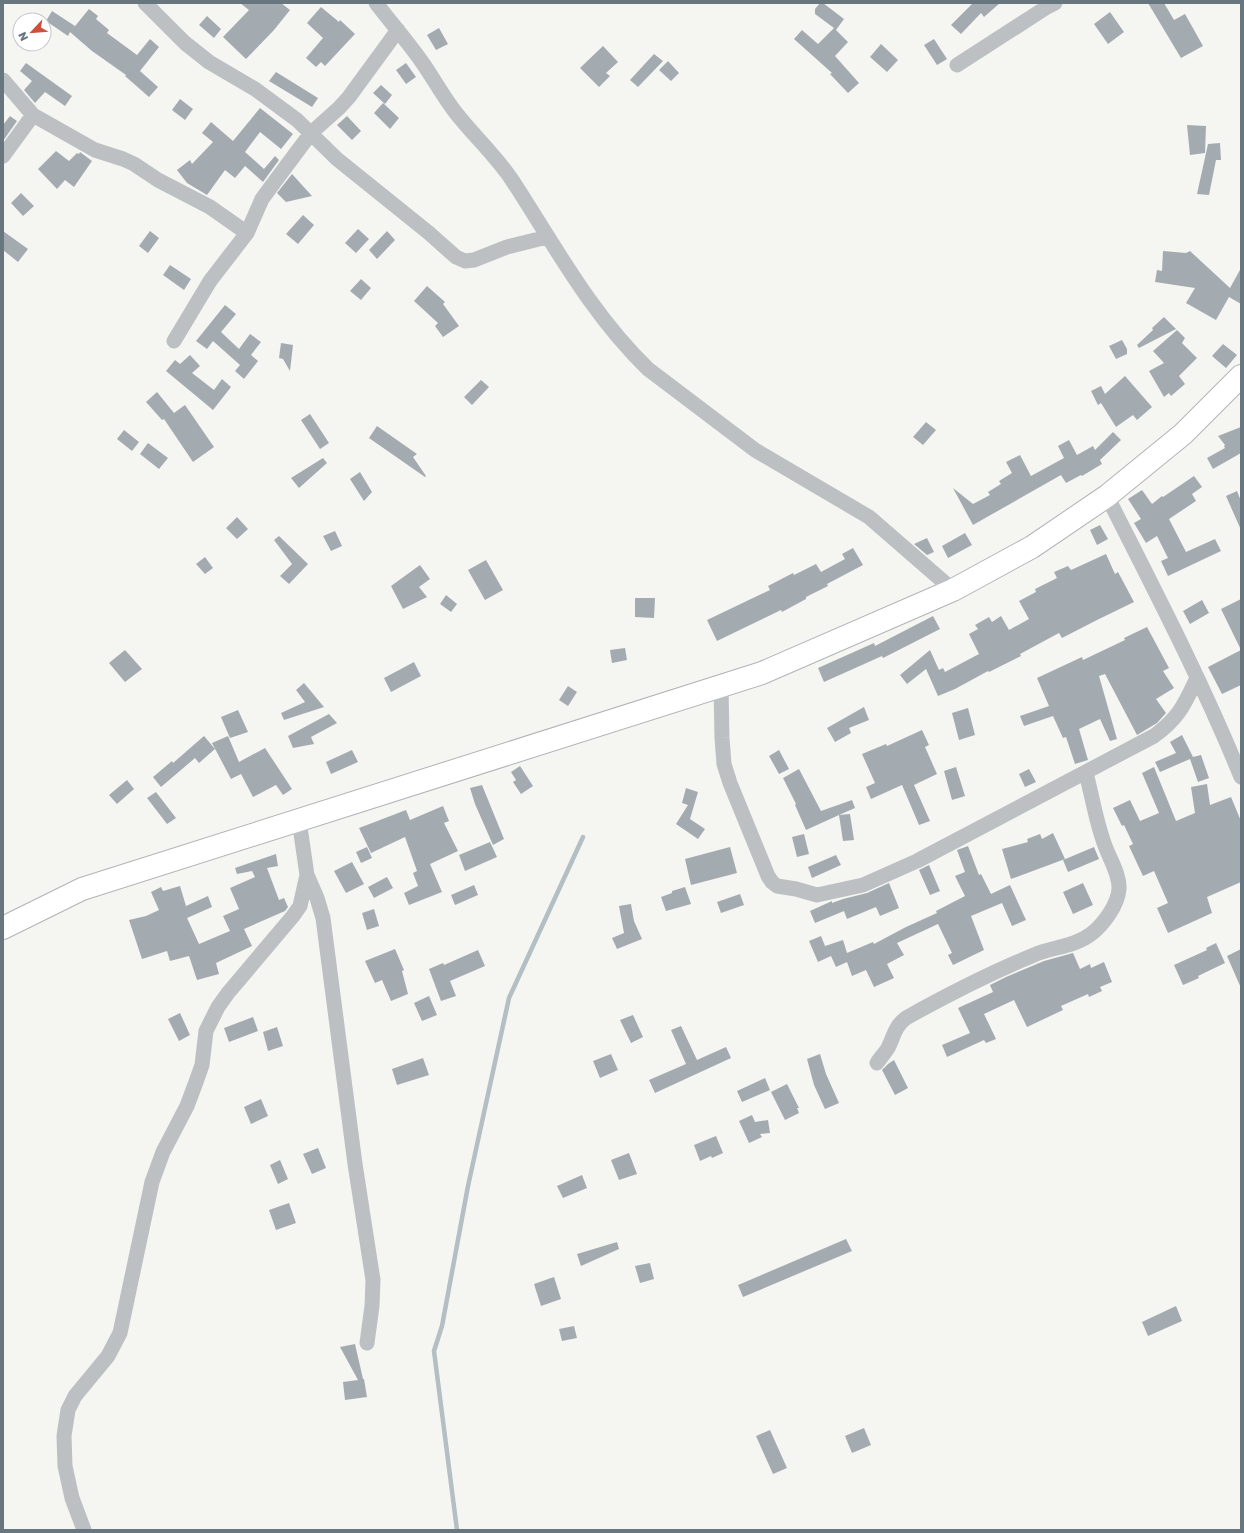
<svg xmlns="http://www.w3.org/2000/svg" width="1244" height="1533" font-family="'Golos Text',sans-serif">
  <rect width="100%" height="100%" fill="#f5f5f2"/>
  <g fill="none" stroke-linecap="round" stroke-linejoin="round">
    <path stroke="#b3bfc2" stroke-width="4.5" d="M457,1530L434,1351L442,1326L468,1186L509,998L583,837"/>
  </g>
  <path fill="#a4abb0" d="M240,3H281L290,10L274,30L246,59L223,37L249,10Z
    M820,3H823L844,19L836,30L848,42L835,56L859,83L848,93L830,74L832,73L794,39L802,30L818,44L834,28L815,14V9Z
    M973,3H1000L984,17L981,13L961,34L951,25Z
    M1148,3H1164L1174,20L1185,14L1203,46L1181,58Z
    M321,7L339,22L340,20L355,34L325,66L321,62L316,67L306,58L323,38L307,23Z
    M89,9L98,16L96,19L109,30L107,33L137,55L150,39L159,47L140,71L158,87L149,97L125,76L126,75L92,51L70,32L68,36L46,21L52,11L75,26L71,31Z
    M1110,12L1124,32L1108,44L1094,24Z
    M207,16L221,29L214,38L199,25Z
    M439,28L448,44L436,50L427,35Z
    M934,39L947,59L937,65L924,45Z
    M881,44L898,60L887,72L870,57Z
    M603,46L618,62L606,73L610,76L599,87L580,68Z
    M654,54L663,61L638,87L630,80Z
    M668,61L679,73L671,81L659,70Z
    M26,63L72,96L65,106L45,92L35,103L24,90L32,81L20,71Z
    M406,63L416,77L406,84L396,70Z
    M276,72L318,98L312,107L269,81Z
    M381,85L392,95L385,104L373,93Z
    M180,99L193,109L185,120L172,110Z
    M383,103L399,118L390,129L374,113Z
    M260,108L293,134L281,149L260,132L245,152L264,169L275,156L279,160L263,182L245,166L235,178L225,170L207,195L187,183L177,170L190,160L192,164L213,142L202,133L211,122L233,141Z
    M10,116L17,121L3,141V125Z
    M347,116L361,131L352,140L337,125Z
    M1187,125L1206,126L1205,153L1190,155Z
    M1220,143L1221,160H1216L1209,195L1197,194L1208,144Z
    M56,151L69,161L77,153L79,154L80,152L92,161L74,187L65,180L57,189L38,169Z
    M292,174L312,196L286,202L277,193Z
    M21,193L34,206L23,216L11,203Z
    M303,215L314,225L298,244L286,234Z
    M358,229L369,239L356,253L345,243Z
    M3,231L28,249L18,262L3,250Z
    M150,231L159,238L148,253L139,246Z
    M387,231L395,240L377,259L369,250Z
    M1163,251L1186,253L1190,251L1230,288L1241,268V304L1229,297L1216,320L1186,303L1195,288L1155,282L1157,270L1162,271Z
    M170,265L191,279L184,290L163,275Z
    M361,279L371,288L361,300L350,291Z
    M427,286L445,302L443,304L459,326L443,337L435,326L438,323L414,301Z
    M225,305L236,314L221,332L239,349L250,334L261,342L251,355L258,361L244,379L235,371L240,365L213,341L207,349L196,341Z
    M1164,317L1176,329L1139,348L1137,345L1153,330L1152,328Z
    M1177,330L1185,338L1182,343L1197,358L1179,376L1185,384L1171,396L1169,393L1164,397L1149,371L1164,363L1153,351Z
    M1122,340L1127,349V354L1116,359L1109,346Z
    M281,343L293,345L290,371L283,359L279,358Z
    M1223,344L1237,355L1226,368L1212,356Z
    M190,355L200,366L192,373L214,390L222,379L231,387L213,410L166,371L175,360L180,364Z
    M1125,376L1152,407L1137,420L1133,415L1116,427L1101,403L1098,405L1091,391L1101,386L1105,394Z
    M481,380L489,387L472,405L464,397Z
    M157,392L174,413L185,405L214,447L193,462L164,419L162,420L146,402Z
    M310,414L329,443L320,449L301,420Z
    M926,422L936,430L923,445L913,437Z
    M377,426L417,454L413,457L426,476L425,477L369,438Z
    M1241,427V453L1213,469L1207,458L1225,448L1224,446L1225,445L1218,436Z
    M124,430L139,442L132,451L117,439Z
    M1113,432L1121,440L1100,460L1102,464L1082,476L1081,475L1066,483L1061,475L973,525L953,488L973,504L990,495L988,492L1001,484L999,481L1012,473L1006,462L1020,455L1031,476L1064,458L1058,446L1069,440L1077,455L1093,446L1095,450Z
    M148,443L168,458L159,469L140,454Z
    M323,458L327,463L299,488L291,478Z
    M360,472L372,492L364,501L350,479Z
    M1194,476L1202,487L1192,494L1196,501L1169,519L1186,552L1215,539L1221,551L1168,576L1161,561L1168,558L1157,536L1146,543L1134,523L1141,519L1128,499L1142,490L1152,504L1162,496L1163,497Z
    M1237,491L1241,501V530L1226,496Z
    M237,517L248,529L237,539L226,528Z
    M1100,525L1108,539L1097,545L1090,530Z
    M335,531L342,546L331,551L323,536Z
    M965,533L972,545L948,558L942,546Z
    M279,536L308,564L289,584L280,576L292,564L274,540Z
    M927,538L934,552L927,555L914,544Z
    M853,548L863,565L827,584L828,586L806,597V599L782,612L781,610L717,641L707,620L770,590L768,586L793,573L794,575L816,564L821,572L845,559L842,554Z
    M1106,554L1115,574L1118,572L1134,602L1097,620L1062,638L1059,633L1020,654L1021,656L989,672L988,671L955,689L938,696L926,669L907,684L900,675L930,650L939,670L943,668L945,672L979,654L969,634L978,629L975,625L989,617L992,622L1001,616L1009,630L1029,619L1019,601L1036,592L1035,589L1057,578L1054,572L1068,566L1071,570Z
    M205,557L213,568L205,574L196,564Z
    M486,560L503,590L485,600L468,570Z
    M420,565L430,579L419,587L427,597L403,609L391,586Z
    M446,595L457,604L451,612L440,604Z
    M635,598H655L654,618L635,617Z
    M1241,599V685L1222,694L1208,667L1241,650L1221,609Z
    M1202,600L1209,613L1190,624L1183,611Z
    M933,616L940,629L883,658L882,656L824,682L818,668L874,643L875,646Z
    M1147,627L1169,668L1163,671L1174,688L1156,699L1166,713L1157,723L1137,735L1105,674L1099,676L1117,739L1110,741L1100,719L1079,729L1088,760L1075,764L1066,737L1063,738L1053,716L1024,726L1020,716L1049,706L1037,678L1082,657L1083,660L1125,640L1124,638Z
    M625,648L627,660L612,663L610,650Z
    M125,650L142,669L125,682L109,663Z
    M414,662L421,676L391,692L384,678Z
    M304,683L324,707L284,720L281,713L305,702L296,690Z
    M568,686L577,692L568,706L559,700Z
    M864,707L869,720L849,728L851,733L835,742L827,728Z
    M968,708L975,735L959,740L952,713Z
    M238,710L248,732L230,738L221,717Z
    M329,714L337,723L311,737L314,744L293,748L288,736Z
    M922,730L929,745L925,747L937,774L914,785L930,821L919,825L902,785L871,799L866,787L875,783L862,754L886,744L887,746Z
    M1182,735L1193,757L1201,755L1209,778L1198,782L1190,759L1160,772L1155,762L1176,753L1170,742Z
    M204,736L215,749L199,763L195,758L161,787L153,777L172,761L173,763Z
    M228,736L239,762L265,748L292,789L283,795L276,785L253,797L241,774L231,779L212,743Z
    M352,750L358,762L331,774L326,762Z
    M779,750L789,769L779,774L769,756Z
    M520,766L533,786L521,794L513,782L516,780L511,772Z
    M956,767L965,796L952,800L944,771Z
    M1154,767L1176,821L1195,813L1191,787L1207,784L1210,805L1231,797L1241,821V882L1207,897L1212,913L1168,933L1157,908L1168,903L1154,871L1143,876L1129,846L1133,844L1124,825L1122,826L1113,808L1130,800L1140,821L1159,813L1142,773Z
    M799,769L821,811L852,800L855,808L839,815L850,814L854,840L843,841L839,815L806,830L795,805L796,804L783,778Z
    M1029,769L1036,782L1025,787L1019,774Z
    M127,780L134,789L117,804L109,795Z
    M482,785L504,839L493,845L475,804L470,788Z
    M686,788L698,792L690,819L705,829L698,839L676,824L688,805L682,803Z
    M156,792L176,818L167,824L147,798Z
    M443,806L449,821L444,823L458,851L430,864L442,892L409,905L404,893L418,886L413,873L417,871L405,837L371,853L359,828L406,810L410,820Z
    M1053,833L1065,859L1011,879L1002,849L1028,842L1027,839L1040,834L1042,839Z
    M804,834L809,854L797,857L792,837Z
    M490,842L497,857L465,871L459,855Z
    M968,846L979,875L981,874L991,894L1010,885L1026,920L1012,926L1002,903L971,916L984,950L953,965L948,955L952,953L938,924L897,943L904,955L887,964L894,978L874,987L866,970L852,976L847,962L836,967L831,956L818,962L809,941L821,936L825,946L843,940L847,953L873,942L874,944L906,927L937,913L936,911L965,896L955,876L965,872L957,850Z
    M367,847L372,858L361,863L356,852Z
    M730,847L737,873L691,885L685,859Z
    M1094,847L1099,859L1068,872L1063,860Z
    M276,854L278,866L267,868L279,900L284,898L288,907L285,911L244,929L252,946L216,963L219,974L197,980L189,956L170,961L167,951L142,959L129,920L146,916L159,910L151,892L161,887L163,891L180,886L186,906L208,896L212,907L187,918L199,944L230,931L223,916L239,909L230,888L255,877L252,871L237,874L235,868Z
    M836,855L841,865L812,878L808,867Z
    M352,862L364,884L346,893L334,871Z
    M929,865L940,891L930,895L919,870Z
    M387,877L393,888L374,898L368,887Z
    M889,883L899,908L880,916L876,907L847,919L844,911L815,923L810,911L832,901V903L843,899L867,893Z
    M1083,883L1093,905L1073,914L1063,892Z
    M474,885L478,895L455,905L451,895Z
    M685,887L691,904L666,911L661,897L672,893V891Z
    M740,894L744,905L721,913L717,902Z
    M631,904L634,921L642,939L617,949L612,938L624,933L619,906Z
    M374,909L379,926L367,930L362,913Z
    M1216,943L1225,963L1198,976L1199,978L1183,985L1174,965L1207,950L1206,948Z
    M395,949L404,970L402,971L408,994L391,1001L382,980L375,983L365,961Z
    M1241,949V988L1227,956Z
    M478,950L485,966L450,981L456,996L441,1001L429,969L443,963L444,965Z
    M1073,953L1080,969L1090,964L1091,968L1104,962L1112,982L1100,987L1102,991L1089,997L1088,994L1061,1006L1063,1010L1027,1027L1014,1000L984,1014L996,1039L986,1043L984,1040L947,1057L942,1045L970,1033L958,1008L993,992L990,985L1006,977L1044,961Z
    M429,996L437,1015L422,1021L414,1003Z
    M180,1013L190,1035L179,1041L168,1019Z
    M633,1015L643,1037L631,1043L620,1020Z
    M253,1017L258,1031L229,1042L224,1028Z
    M681,1026L697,1060L726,1047L731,1058L655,1093L649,1080L686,1064L671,1030Z
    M277,1027L283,1046L268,1051L263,1032Z
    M611,1054L618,1070L600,1078L593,1061Z
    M820,1054L826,1074L839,1103L825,1109L814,1085L807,1059Z
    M423,1058L429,1075L397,1085L392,1069Z
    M894,1060L908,1088L895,1095L882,1070L888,1064Z
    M765,1078L770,1090L742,1102L737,1091Z
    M787,1084L799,1108H797L799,1113L785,1120L771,1092Z
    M261,1099L268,1116L251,1124L244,1107Z
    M752,1115L755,1122L768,1120L770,1133L760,1134L762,1137L749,1143L739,1121Z
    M716,1136L723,1153L712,1158L711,1156L700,1161L694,1145Z
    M318,1148L326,1168L312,1174L303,1154Z
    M629,1153L637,1174L619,1180L611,1160Z
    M280,1160L288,1179L278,1184L270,1165Z
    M582,1175L587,1188L563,1198L557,1186Z
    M289,1203L296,1223L276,1230L269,1210Z
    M846,1239L852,1251L743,1297L738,1285Z
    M617,1242L619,1249L581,1266L577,1254Z
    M650,1263L654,1279L640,1283L635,1266Z
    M554,1277L561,1299L541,1306L534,1284Z
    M1176,1306L1182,1321L1148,1336L1142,1322Z
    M574,1326L577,1338L562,1341L559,1329Z
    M355,1344L363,1379H364L367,1397L345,1400L343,1382L358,1380L340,1347Z
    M864,1428L871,1445L852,1453L845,1436Z
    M770,1430L787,1468L773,1474L756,1436Z"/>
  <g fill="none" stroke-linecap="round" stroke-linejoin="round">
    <defs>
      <path id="primary" d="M3,928L82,889L762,673L953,590L1032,547L1107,496L1183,434L1241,376"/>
    </defs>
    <use href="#primary" stroke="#b0b4b7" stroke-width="24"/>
    <path stroke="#bcc0c3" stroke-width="15" d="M145,3L185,43L209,62L255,89L297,120L337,159L429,233L456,257L465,261L474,260L507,247L547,237
      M376,3C392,24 410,44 424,65C435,81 444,98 456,113C474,136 496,156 512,180C555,246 591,314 648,369L755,450L869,517L953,590
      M957,65L1047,7L1055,3
      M3,80L33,115L95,150L123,159L134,164L158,180L210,207L247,233
      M3,156L33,115
      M174,341L210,281L247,233L262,199L273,184L311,133L339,108L349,97L398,30
      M1107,496C1154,589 1202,681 1241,777
      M721,686L722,738L724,764L730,783L768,876L772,882L777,886L796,889L817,895L863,885L917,861L1154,736C1179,718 1184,705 1197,678
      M307,875L317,898L323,918L355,1164L373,1280L372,1306L367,1343
      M877,1063C880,1058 885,1053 888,1048C894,1036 895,1026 906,1018C947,995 990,973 1034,955C1052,947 1074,947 1091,934C1103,925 1118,905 1119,889C1120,874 1109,858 1104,843C1096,821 1092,796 1086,773
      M84,1530L72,1498L65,1466L64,1436L68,1410L75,1396L108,1356L120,1333L152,1182L163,1152L187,1106L196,1082L202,1065L206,1031L218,1007L228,993L293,916L300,906L307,875L299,820"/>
    <use href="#primary" stroke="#fff" stroke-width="22"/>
  </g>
  <rect width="1244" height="1533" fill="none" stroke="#68767f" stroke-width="8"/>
  <g transform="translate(32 32) rotate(244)"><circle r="19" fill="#ffffff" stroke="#c3c8cc"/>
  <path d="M0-3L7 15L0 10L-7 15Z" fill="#cd513a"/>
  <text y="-6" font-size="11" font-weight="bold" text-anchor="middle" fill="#68767f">N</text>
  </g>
</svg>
